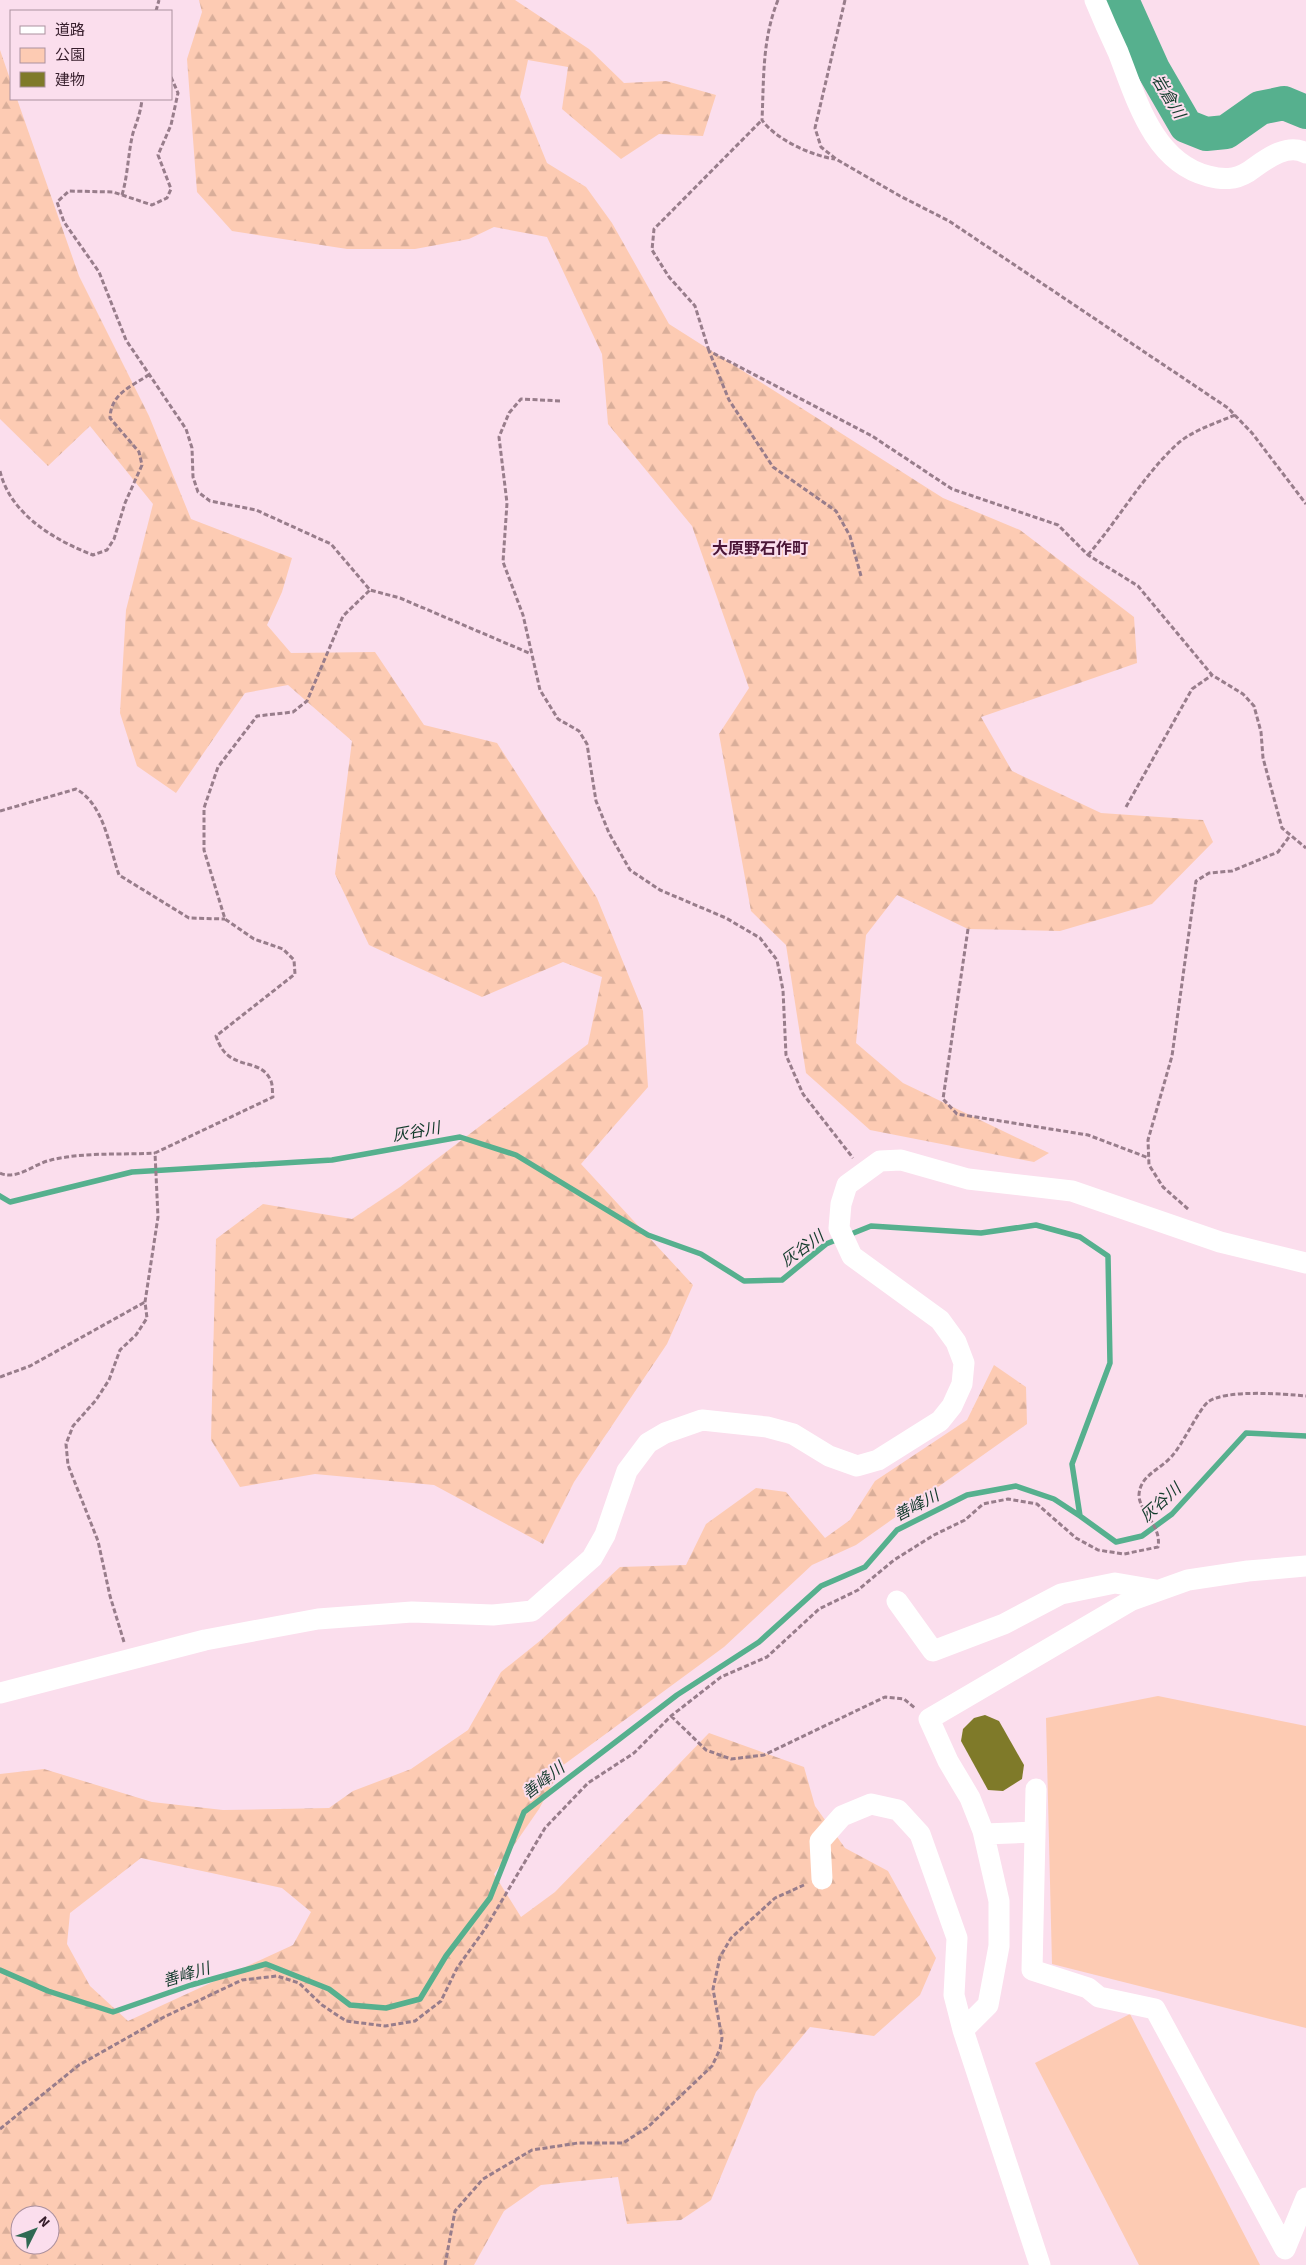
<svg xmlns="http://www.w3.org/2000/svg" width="1306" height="2265" font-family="'Source Sans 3','Noto Sans JP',sans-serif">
  <defs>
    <pattern id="forest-firs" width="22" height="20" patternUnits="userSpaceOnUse" patternTransform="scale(1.25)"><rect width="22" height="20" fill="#fdcbb3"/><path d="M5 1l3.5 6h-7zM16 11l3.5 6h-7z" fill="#d9ae9a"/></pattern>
  </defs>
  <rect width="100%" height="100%" fill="#fbdeed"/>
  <path fill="url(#forest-firs)" fill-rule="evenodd" d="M199,0H515L589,49L624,83L666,81L716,95L703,136L659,134L621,159L562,109L568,67L528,60L520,97L547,163L586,187L612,223L669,324L943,498L1020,530L1134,617L1137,663L981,717L1012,771L1101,813L1203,820L1213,842L1152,904L1060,931L968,929L897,895L866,935L856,1043L903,1083L1049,1153L1034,1162L870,1130L806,1073L786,945L751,911L719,734L749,688L692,526L608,424L602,354L547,237L494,227L469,239L415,249H347L232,231L197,192L187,59L202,12Z
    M0,50L11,82V99H17L79,276L149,416L191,519L292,558L282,592L267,625L291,653L375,652L424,725L497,743L597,898L643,1011L648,1087L581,1164L693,1285L667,1344L574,1482L543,1544L434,1485L315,1474L240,1487L211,1440L216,1239L263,1204L352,1219L400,1187L588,1044L602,977L563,962L482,997L369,945L335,874L352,741L288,685L245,693L176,793L137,766L120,713L126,610L153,504L90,426L48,466L0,419Z
    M994,1365L1026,1387L1027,1424L856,1545L812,1565L724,1647L562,1766L539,1809L494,1874L521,1917L555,1892L709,1733L804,1767L815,1806L845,1848L888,1871L936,1958L920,1995L874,2036L810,2027L756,2092L711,2200L681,2220L627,2224L618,2177L541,2185L504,2211L474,2265H0V1774L44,1769L152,1802L223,1810L329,1808L353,1791L411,1769L468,1730L501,1672L541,1640L620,1567L686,1565L706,1524L756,1488L786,1492L825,1538L850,1520L875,1481L967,1420ZM141,1858L282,1888L311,1912L293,1945L128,2021L90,1986L67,1944L70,1913ZM20,2215H50V2245H20Z"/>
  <path fill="#fdcbb3" d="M1158,1696L1306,1726V2028L1052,1964L1046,1718Z
    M1130,2014L1260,2265H1139L1035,2063Z"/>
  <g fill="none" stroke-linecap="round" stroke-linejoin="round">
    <path stroke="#56b08e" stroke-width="5.5" d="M0,1196L10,1202L132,1172L332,1160L460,1137L516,1155L648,1235L701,1254L744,1281L782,1280L826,1244L871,1226L981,1233L1036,1225L1080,1237L1108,1256L1110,1363L1072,1464L1080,1516L1116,1542L1142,1536L1172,1514L1246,1433L1306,1436
      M0,1970L48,1991L113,2012L191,1985L266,1964L329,1989L350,2005L386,2008L420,1999L446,1956L490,1898L524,1812L677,1695L759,1642L821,1586L865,1567L897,1530L967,1495L1016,1486L1054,1499L1080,1516"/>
    <path stroke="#56b08e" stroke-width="34" d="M1122,0L1153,69L1186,126L1206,134L1226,132L1260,108L1284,103L1306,112"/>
  </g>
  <path fill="#7f7a29" d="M985,1715L999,1721L1024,1765L1022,1779L1003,1791L988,1790L961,1741L963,1729L974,1718Z"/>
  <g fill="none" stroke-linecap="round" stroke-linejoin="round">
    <path stroke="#987d8b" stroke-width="3" stroke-dasharray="5 2.5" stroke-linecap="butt" d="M778,0C762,40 764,77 762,120C775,139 812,156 835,159
      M845,0L815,128L821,147L836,159L900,196L949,221L1228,408L1252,433L1306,504
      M156,11L159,0
      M171,77L178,93L171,125L158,155L171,189L167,198L152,205L113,192L69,191L57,202L64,222L99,272L126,340L186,429L192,448L193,477L198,492L210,501L256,510L331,544L370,590L400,598L529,653
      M122,195C128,175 128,153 133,133C137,121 141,111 142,99
      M709,351L695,306L669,277L652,250L654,229L762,120
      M560,401L521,399L509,413L499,437L507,503L503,562L523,615L540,690L558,719L579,731L587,744L596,801L609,833L630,870L660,890L726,918L760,938L777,960L783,990L786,1055L803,1094L853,1158
      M0,471C10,514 54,540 93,555L107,550L114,539L125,503L142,465L139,452L110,418C111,393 131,387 150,374
      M1088,555C1118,520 1141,479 1174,447C1190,431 1214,424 1235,415
      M861,576L850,536L836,511L773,467L729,400L709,351L872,436L952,489L1058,525L1088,555L1138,586L1212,675L1243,694L1254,706L1261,732L1263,758L1282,828L1306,848
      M1126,807L1192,689L1212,675
      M0,811L76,789C104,804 109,846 119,875L189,918L225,919
      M968,929L943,1099L957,1114L1088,1135L1149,1158
      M0,1173C17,1181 35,1163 51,1160C84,1152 121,1155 155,1153
      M1188,1209L1163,1187L1149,1165L1148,1140L1172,1056L1196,881L1209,873L1232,871L1278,852L1289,837
      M0,1377L30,1366L145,1302
      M124,1642L110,1596L98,1541L68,1465L66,1444L73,1426L96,1400L109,1380L120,1350L136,1335L147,1318L145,1302L158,1217L155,1153L273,1097C272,1093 273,1086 271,1081C260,1055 228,1074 216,1036L295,974L294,960L283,949L254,939L225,919L204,850V808L218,767L257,716L293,712L307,701L343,616L370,590
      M671,1716L706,1750L731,1759L764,1755L885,1697L904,1699L915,1708
      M0,2129L79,2065L164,2017L242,1980L277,1976L299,1983L322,2005L346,2021L385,2026L415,2021L441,2001L457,1968L485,1929L545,1828L588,1783L634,1753L671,1716L721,1677L767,1657L819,1609L858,1590L894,1560L934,1535L965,1520L983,1504L1008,1499L1037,1504L1076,1538L1098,1550L1124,1554L1158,1547C1162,1525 1139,1512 1139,1495C1140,1475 1160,1470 1172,1456C1183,1444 1199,1409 1208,1402C1225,1389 1284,1394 1306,1396
      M445,2265L455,2211L483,2179L532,2150L578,2143H623L648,2127L712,2066L720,2049L722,2038L713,1989L720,1957L731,1938L775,1898L804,1885"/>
    <path stroke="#fff" stroke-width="21" d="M1095,0C1102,17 1110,35 1118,52C1136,98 1153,162 1208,176C1223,180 1235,180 1248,172C1264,161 1286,142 1306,153
      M897,1601L933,1651L1004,1624L1061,1594L1115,1583L1156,1590
      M0,1693L205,1640L318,1619L412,1612L493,1615L532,1611L592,1558L605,1535L627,1471L648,1443L665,1433L702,1420L767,1427L793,1434L829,1456L857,1466L878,1460L940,1421L952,1406L962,1384L964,1363L956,1342L940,1320L852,1256L839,1228L841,1204L847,1185L880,1161L901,1160L968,1179L1072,1191L1220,1242L1306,1263
      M1036,1789L1032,1970L1088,1988L1099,1997L1155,2009L1285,2249L1306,2198
      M984,1834L1035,1832
      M822,1879L820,1841L842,1816L871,1804L898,1810L920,1834L957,1938L954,1995L963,2030L1040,2265
      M963,2030L988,2005L999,1946V1901L983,1831L970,1798L948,1761L929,1719L1132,1600L1188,1580L1248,1571L1306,1566"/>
  </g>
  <g text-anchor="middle" stroke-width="4" stroke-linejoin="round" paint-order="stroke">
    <g font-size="16" font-style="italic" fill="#133b2c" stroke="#fbdeed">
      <text transform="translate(1169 96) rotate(59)" y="6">岩倉川</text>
      <text transform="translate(416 1131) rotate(-10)" y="6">灰谷川</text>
      <text transform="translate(802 1248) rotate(-36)" y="6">灰谷川</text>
      <text transform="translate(1160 1502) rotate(-42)" y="6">灰谷川</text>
      <text transform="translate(916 1505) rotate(-28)" y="6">善峰川</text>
      <text transform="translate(543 1780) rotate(-38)" y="6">善峰川</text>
      <text transform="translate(186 1974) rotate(-17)" y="6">善峰川</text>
    </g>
    <g font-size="16" font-weight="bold" fill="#4b1637" stroke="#fbdeed">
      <text x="760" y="554">大原野石作町</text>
    </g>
  </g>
  <rect x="10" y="10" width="162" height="90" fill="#fbdeed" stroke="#ac919f"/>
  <rect x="20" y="26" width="25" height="8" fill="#ffffff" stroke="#ac919f"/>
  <text x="55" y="35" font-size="15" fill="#361d2b">道路</text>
  <rect x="20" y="48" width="25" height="15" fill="#fdcbb3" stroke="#ac919f"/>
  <text x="55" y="60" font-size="15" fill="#361d2b">公園</text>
  <rect x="20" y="72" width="25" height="15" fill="#7f7a29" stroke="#ac919f"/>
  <text x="55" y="85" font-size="15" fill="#361d2b">建物</text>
  <g transform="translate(35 2230) rotate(48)"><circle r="24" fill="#fbdeed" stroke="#ac919f"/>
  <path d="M0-4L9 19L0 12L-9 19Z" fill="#2f6953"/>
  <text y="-8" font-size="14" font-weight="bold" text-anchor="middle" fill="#361d2b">N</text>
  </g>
</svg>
